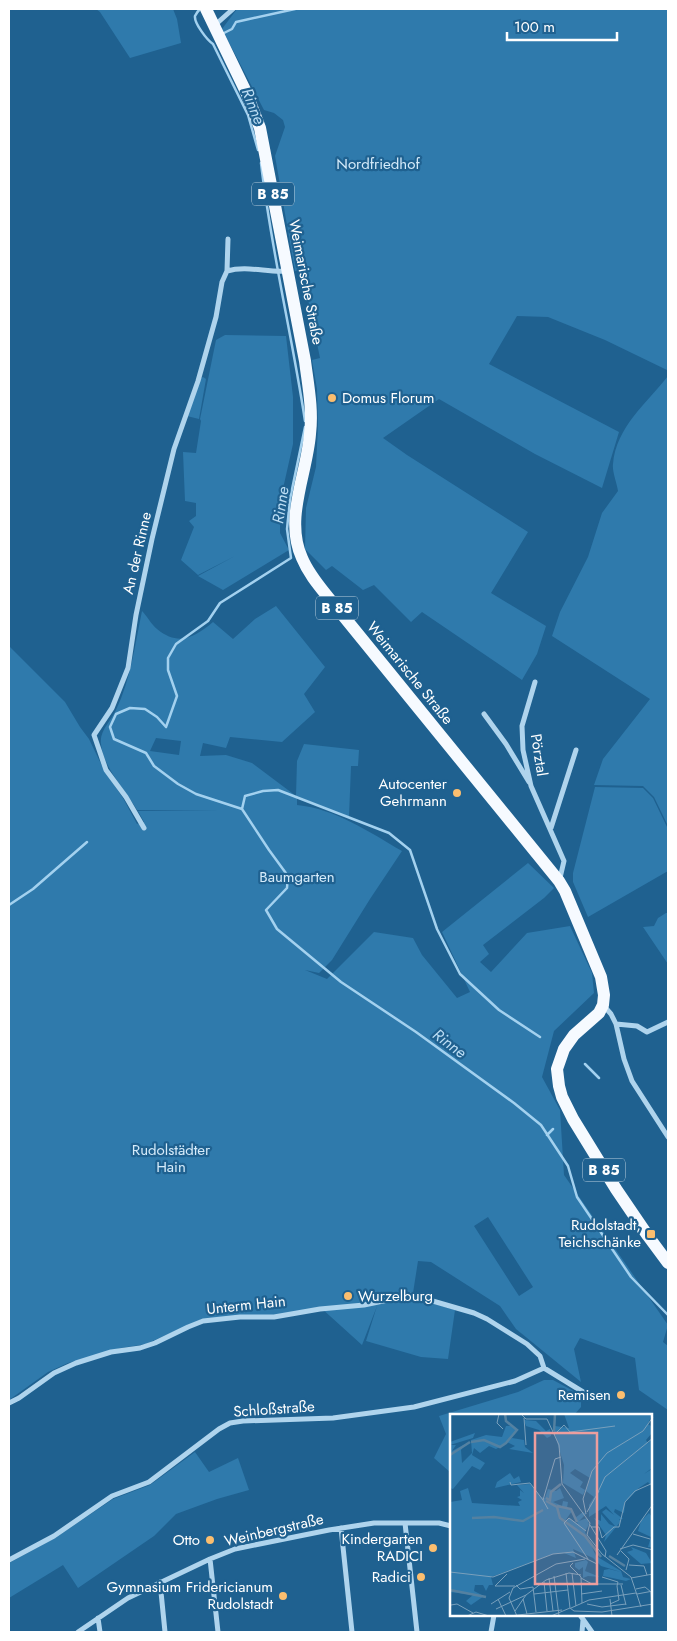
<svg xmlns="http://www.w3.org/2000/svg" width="677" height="1641" font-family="Jost,sans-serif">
  <rect width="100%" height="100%" fill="#1f6190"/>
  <path fill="#2f7aac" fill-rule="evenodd" d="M96,9H173L177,19L181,43L130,58L100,12Z
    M237,9H668V368L667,370L605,340L548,317L517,316L489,364L619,432L602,488L535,454L439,399L383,438L407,455L528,532L491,593L546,626L537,654L522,680L422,612L411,622L374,585L363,590L332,566L326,570L305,549L306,508L316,467L318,425L317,389L312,360L320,358L302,270L295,271L275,156L285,127L283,120L274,113L264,110L222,29Z
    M225,335L286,336L293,397V444L280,502V533L289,550L223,590L198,576L235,556L198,575L181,560L194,527L189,521L196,516V503L185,501L183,452L196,453L201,421L200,419L216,340Z
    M668,376V826L654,797L643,786L594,785L603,759L650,699L552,636L560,612L588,557L602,513L618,491C617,483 612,472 613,464C616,427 647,403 668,376Z
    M203,377L206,379L199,419L187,416L201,378Z
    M276,606L325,667L304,694L315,712L282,742L230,737L226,748L203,743L200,756L226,755L252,763L296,796L297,761L304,744L359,750L358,766H351L349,817L297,796V805C336,809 369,832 402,851L370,899L332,960L319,973L305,970L327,979L374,932L413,938L422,955L457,998L470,992L442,932L528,863L554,888L544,898L483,945L489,954L480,962L491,972L527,933L570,926L592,973L594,993L554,1031L542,1077L560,1110L564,1175L668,1325L663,1342L668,1346V1410L639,1390L635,1358L580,1338L574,1349L581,1382L516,1329L500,1306L431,1262L418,1261L413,1293L377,1305L410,1297L455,1310L448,1359L421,1357L366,1341L377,1306L362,1345L320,1307L274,1316L202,1319L146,1344L121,1348L68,1363L48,1372L9,1400V646L65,702L80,727L89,739L104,770L123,798L137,824L144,822L138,811L220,810H137C126,791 103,767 101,744C99,731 111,721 116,710C131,679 135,644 142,611C147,616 151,624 157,629C179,647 195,637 213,622L233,639L255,619ZM156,738L181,741L179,755L150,751ZM488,1217L533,1287L519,1296L474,1226Z
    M595,787L643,788L653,798L668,829V871L588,917L573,882V873Z
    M666,913H668V964L643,927L654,926L658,918Z
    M544,1380H553L581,1395V1407L574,1415H451V1473L434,1458L446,1434L439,1416L518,1392Z
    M195,1452L209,1472L238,1458L249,1490L217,1499L176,1514L154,1536L78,1588L63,1565L9,1598V1563L55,1538L113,1499L150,1485Z"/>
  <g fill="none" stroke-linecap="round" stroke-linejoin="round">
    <path stroke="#a3d1ef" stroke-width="2.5" d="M200,9C199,10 196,14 195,16C194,23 207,40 213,44L248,115L258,150
      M224,33L232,29L236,22L295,9
      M261,163C271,250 292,335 305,421
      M305,427L290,499L287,529L291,558L220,603L208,621L176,644L168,658V670L177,696L166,727L157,717L145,709L130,708L116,714L110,727L114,739L146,753L154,766L178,784L196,794L242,809L269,850L288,876L287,888L266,910L277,929L341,982L416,1032L514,1103L541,1125L568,1166L577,1197L631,1277L668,1315
      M242,809L245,796L263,791L278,790L389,833L410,850L437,929L460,974L499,1010L540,1037
      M9,905L33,889L87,842
      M585,1064L599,1078
      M547,1135L553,1129"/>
    <path stroke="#afd4ed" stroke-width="5" d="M215,25L233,9
      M227,271L228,239
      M535,682L522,726L523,750L531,786L564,861L560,878
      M484,714L506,744L529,782
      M144,828L126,797L106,770L94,735L112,708L128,668L136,615L152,539L174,449L198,381L216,317L222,282L227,271C247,265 268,273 287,271
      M551,828L576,750
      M603,1005L611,1014L616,1024L624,1059L632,1081L668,1137
      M616,1024L637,1026L647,1032L668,1022
      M9,1403L19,1398L54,1373L76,1363L111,1352L140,1348L155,1343L188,1327L203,1321L240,1317H274L320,1309L364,1305L412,1295L474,1313L487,1319L527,1344L540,1356L544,1368L588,1395
      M405,1523L417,1632
      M341,1528L352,1632
      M210,1559L218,1632
      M9,1560L54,1536L112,1496L149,1482L219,1429L230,1423L243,1421L333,1418L414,1407L515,1381L544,1368
      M160,1582L165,1632
      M580,1615L592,1632
      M98,1618L100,1632
      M78,1632L128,1598L210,1559L235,1549L329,1530L374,1523H439L451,1526
      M491,1632L494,1615
      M582,1632L583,1620"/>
    <path stroke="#f6faff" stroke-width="12" d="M206,9L247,94L260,128L305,361C308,385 313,409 310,434C307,474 284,519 302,558C309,575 321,588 332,602L559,881L565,891L601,977L604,995L603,1005L599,1013L574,1035L564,1049L557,1069L559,1086L562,1097L573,1119L616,1189L648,1236L668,1263"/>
  </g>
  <g fill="#fbbe6f" stroke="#1f6190" stroke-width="2">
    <circle cx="332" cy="398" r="5"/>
    <circle cx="457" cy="793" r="5"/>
    <rect x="646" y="1229" width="10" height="10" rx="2.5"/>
    <circle cx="348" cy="1296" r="5"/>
    <circle cx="621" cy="1395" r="5"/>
    <circle cx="210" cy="1540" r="5"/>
    <circle cx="433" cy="1548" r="5"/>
    <circle cx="421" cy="1577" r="5"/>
    <circle cx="283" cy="1596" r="5"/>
  </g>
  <g text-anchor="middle" stroke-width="4.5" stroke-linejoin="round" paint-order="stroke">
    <g fill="#1f6190" stroke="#bcd0de" stroke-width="1">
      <rect x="252" y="182.5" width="42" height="23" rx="4"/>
      <rect x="316" y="596.5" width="42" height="23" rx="4"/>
      <rect x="583" y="1158.5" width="42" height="23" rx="4"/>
    </g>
    <g font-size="14" font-weight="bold" fill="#fff">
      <text x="273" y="199">B 85</text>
      <text x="337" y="613">B 85</text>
      <text x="604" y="1175">B 85</text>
    </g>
    <g font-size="15" fill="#d5ebfa" stroke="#1f6190">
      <text x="378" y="169">Nordfriedhof</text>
      <text x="297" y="882">Baumgarten</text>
      <text x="171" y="1155">Rudolstädter<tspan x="171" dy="17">Hain</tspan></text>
    </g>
    <g font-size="15" fill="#fff" stroke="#1f6190">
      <text transform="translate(306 282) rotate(79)" y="5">Weimarische Straße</text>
      <text transform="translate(137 553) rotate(-77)" y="5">An der Rinne</text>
      <text transform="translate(410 673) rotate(51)" y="5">Weimarische Straße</text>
      <text transform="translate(539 755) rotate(81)" y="5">Pörztal</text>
      <text transform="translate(246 1305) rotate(-6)" y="5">Unterm Hain</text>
      <text transform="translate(274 1409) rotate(-4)" y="5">Schloßstraße</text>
      <text transform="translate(274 1530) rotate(-13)" y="5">Weinbergstraße</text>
    </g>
    <g font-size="15" fill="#fff" stroke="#1f6190" text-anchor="end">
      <text x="342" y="403" text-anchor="start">Domus Florum</text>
      <text x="447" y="789">Autocenter<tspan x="447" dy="17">Gehrmann</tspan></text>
      <text x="641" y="1230">Rudolstadt,<tspan x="641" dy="17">Teichschänke</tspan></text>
      <text x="358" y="1301" text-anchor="start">Wurzelburg</text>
      <text x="611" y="1400">Remisen</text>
      <text x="423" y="1544">Kindergarten<tspan x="423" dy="17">RADICI</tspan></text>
      <text x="200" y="1545">Otto</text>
      <text x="411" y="1582">Radici</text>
      <text x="273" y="1592">Gymnasium Fridericianum<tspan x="273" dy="17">Rudolstadt</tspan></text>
    </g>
    <g font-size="16" font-style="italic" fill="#bbddf4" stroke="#1f6190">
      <text transform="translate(254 106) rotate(68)" y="6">Rinne</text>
      <text transform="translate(280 505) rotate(-81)" y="6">Rinne</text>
      <text transform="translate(450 1043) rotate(37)" y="6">Rinne</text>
    </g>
  </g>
  <g transform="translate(450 1414)">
    <rect width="202" height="202" fill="#1f6190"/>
    <path d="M104,0L106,1L105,12L119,14L114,0H202L198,10L201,12L202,5V19L196,26L198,29L202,24V54L194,60L202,55V73L198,68L189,74L175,88L174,99L165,95L164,98L173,105H169L171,107L154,128L156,121L144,104L151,107V100L159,110L166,113L152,98L156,95L164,101L156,92L139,103V91L144,83L136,77L140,64L125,55L120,59L133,68L130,73L135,76L133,81L113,69L114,51L104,18ZM74,6L86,7L96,17L100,15L101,22L97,24L89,16L76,12ZM56,12H63L66,17L55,30L46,35L39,32L30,39L24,34L22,41L35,49L30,56L22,52L3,75L0,74V28L25,19L23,24L0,31H6L2,37L15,30L11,36L12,49L22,39L21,26L36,21L52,23ZM62,24L74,26L75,33L83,39L59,35L65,32L57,28ZM60,59L64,65L69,62L71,68L45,74L47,68ZM80,70L91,83L95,84L98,75L106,77L110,74L114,84L103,88L112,92L113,87L118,88L117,94L122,97L115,107L119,104L128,110L125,104L133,98L136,100L129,107L137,104L139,110L135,118L146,142L171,157L173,163L181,165L176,167L153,162L154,156L159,155L171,158L151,152L143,144L123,135L126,144L114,139L103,140L41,163L43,171H39L36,177L33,171H25L24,177L34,182L21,191L16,187L23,181L0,178V88L12,86L10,77L18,74L22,89L70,92L68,88L72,86L67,83L70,82V76L74,79L67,71ZM199,99L202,103V133H198L201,123L188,117L191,107ZM181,133L196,139L202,149L191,150L177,138L183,136ZM136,146L138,148L135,157L150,163L138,162L133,164V153L129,156L125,153V149Z" fill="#2f7aac"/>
    <path fill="none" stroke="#5481a1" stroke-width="2.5" d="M104,17L105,0M21,28L34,26L50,33L56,29L67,16L56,7L55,0M0,41L20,28M96,84L100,86L101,78L111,70M96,87L107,93L110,104L135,122L151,143M107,92L121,95L127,108M22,104L44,103L73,107L93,96M159,142L175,152M0,176L36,183"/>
    <path fill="none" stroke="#79a0bc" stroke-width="1" d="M49,0L47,9L53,15M71,0L76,5H97L109,31L112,70L140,109L137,121L152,140L181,163L191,193M74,4L76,31M104,21L114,11L120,18L165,12M60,68L61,71L80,69L93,86M148,78L155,63L203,24M98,95L93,86L105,45L111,43M137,98L149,77M136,100L133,85L142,57L157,39L193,17L203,3M140,111L156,137L155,143M141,113H149L152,124L164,113H169M169,113L175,88L185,77L203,69M136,117L119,104L114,109L138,145M183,120L200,125M170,135L183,131L203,136M171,137L179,145L176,156M167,141L203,90M123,149L120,152L131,163L132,189M179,151L194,152L197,161M0,158L43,163L103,140L123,138L147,150M116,159L120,194M122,159L126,192M104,162L109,202M152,163L168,168L167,172M99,164L103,197M131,164L142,170H173M181,164L203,160M94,168L97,197M66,171L70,175L83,173L86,198M171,171L176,191M45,172L57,160M45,172H65M186,175L195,173L201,178L202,190M84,180L118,176M131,180L152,177M187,180L203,177M48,185L56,202M73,185L77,200M160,185L162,202M41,190L60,178M137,190L152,193L176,190M160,190L169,186L167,172M1,191L7,190L23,199M121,194L139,186L186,179M46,195L76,181M65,197L76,181L96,166L119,159L131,161M17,202L26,198L39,202M59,202L112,196M67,202L59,184L63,174L106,150L135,145M101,202L120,194L124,197L152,198L203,190"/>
    <path fill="#ed9e9e" fill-opacity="0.15" stroke="#ed9e9e" stroke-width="2.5" d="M85,19H147V170H85Z"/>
    <rect width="202" height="202" fill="none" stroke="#fff" stroke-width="2.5"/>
  </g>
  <rect width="677" height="1641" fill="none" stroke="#ffffff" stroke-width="20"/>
  <path d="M507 32v8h110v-8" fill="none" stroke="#ffffff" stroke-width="2.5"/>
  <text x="514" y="32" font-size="15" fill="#ffffff" stroke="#1f6190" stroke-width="4" paint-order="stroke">100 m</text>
</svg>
